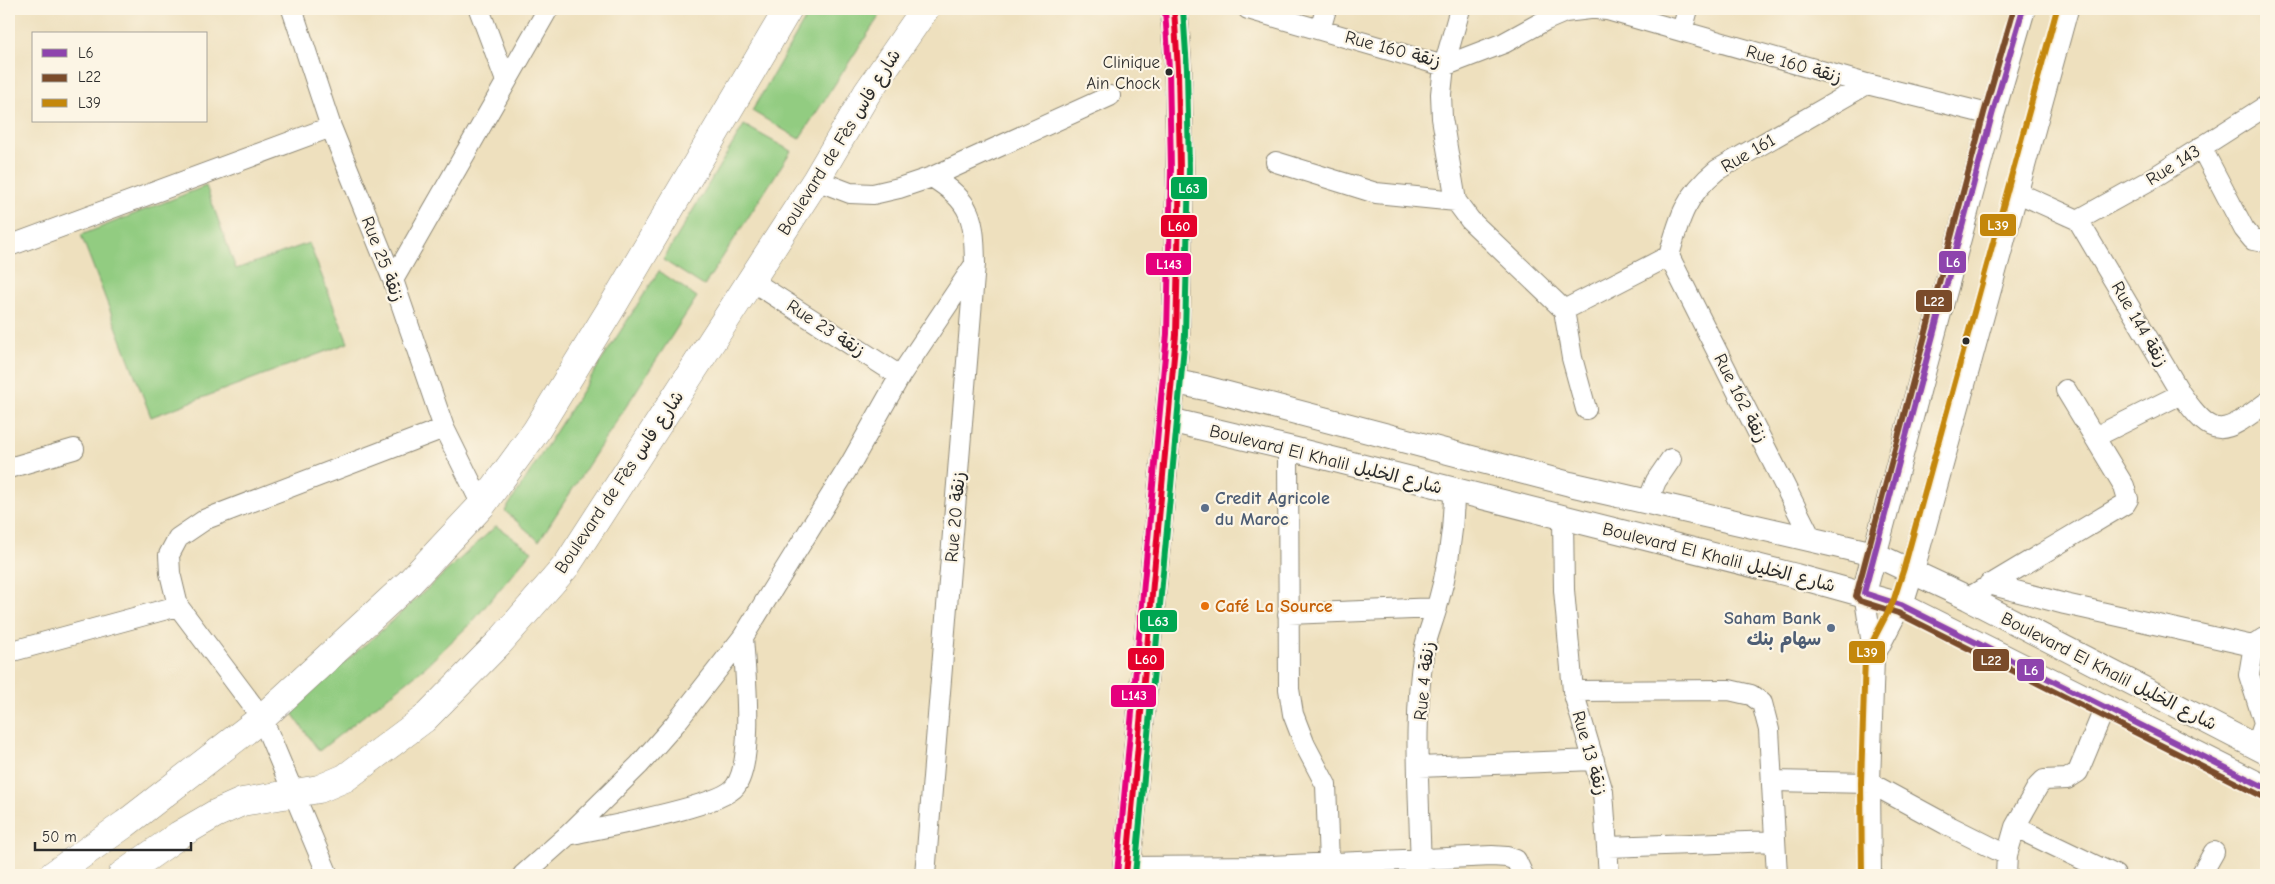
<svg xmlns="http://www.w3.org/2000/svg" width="2275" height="884" font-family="'Comic Neue','Playpen Sans Arabic',sans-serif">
  <rect width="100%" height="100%" fill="#fcf5e5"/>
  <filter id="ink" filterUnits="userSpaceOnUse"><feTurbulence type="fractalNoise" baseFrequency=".02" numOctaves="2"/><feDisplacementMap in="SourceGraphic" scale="10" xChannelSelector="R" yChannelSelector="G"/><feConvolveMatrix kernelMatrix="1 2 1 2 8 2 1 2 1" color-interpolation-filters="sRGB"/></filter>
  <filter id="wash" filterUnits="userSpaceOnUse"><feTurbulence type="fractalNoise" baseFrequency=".0096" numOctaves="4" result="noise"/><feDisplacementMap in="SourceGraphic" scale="20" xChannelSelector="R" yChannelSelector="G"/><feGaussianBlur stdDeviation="1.12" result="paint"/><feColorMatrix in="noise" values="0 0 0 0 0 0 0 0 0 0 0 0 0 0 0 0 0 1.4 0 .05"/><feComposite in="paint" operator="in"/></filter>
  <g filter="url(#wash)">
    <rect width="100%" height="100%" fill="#eee0be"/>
    <path fill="#92cc81" stroke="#5e7c56" d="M811,9H884L799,139L752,111Z
      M744,125L791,151L704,286L663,260Z
      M206,186L236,269L309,243L348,343L151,417L81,235Z
      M659,271L697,297L539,541L505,511Z
      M496,526L532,551L473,621L423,669L319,751L289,709L380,632Z"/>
  </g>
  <g filter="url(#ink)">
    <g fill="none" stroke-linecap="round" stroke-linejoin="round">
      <defs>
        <path id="minor" d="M292,9L331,127L393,280L444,428L482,505
          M479,9L506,81
          M1248,9L1444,66L1504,43L1544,21L1565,12L1590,9
          M1460,9L1444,66L1441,94L1442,118L1456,201L1470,220L1564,310L1572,358L1586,409
          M1596,9L1607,10L1867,84L1992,115
          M1320,30L1326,9
          M1682,31L1688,9
          M2201,147L2244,229L2253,240L2266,242
          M1276,162L1376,193L1456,201
          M816,180L850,193L873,194L899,188L932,177L1110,96
          M2016,192L2078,220L2181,394C2214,441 2223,435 2266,403
          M2078,220L2150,180L2266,106
          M9,246L331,127
          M1669,256L1812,540
          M1669,256C1679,219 1685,196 1717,170L1867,84
          M393,280L548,9
          M752,281L900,376
          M1564,310L1669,256
          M2095,437L2181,394
          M1288,448L1289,689L1293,714L1305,745L1326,785L1329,862
          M9,468L74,449
          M1648,501L1656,481L1671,459
          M1563,518L1564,590L1573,691L1603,792L1609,875
          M1989,584L2065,604L2266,649
          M1864,593L1874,657L1870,783L1871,875
          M1968,598L2125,504L2128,499L2124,486L2066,390
          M1288,614L1437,608
          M9,652L178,606
          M1874,657L1901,605
          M1573,691L1729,690L1751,695L1762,703L1769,730L1777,875
          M2256,747L2264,724L2263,719L2249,675L2254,645L2265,638
          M1419,767L1594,760
          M1772,781L1870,783L1951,827L2007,855
          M2015,827L2115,875
          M568,835C599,828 720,807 735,787C755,761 745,670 743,637
          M1608,847L1774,841
          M1127,867L1270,866L1492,856L1507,857L1516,860L1523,875
          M328,875L262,718L178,606L170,573L169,555L178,538L206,519L444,428
          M523,875L568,835L639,765L675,724L743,637L851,463L900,376L975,264
          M925,875L975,264C974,219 973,202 932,177
          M1421,875C1420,802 1412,723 1424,651C1427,635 1433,622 1437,607C1448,569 1454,529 1454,490
          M2006,875L2007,855L2015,827L2038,786L2044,780L2067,779L2078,772L2105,707
          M2201,875L2214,852"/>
        <path id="tertiary" d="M1171,381L1205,388L1570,484L1874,554L1968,598L2266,752
          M1169,420L1288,448L1796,576L1901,605L2266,788
          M1864,593L1992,115L2023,9
          M1901,605L1912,570L2066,9"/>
        <path id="secondary" d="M53,875L125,824L262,718L410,582L482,505L536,431L612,307L788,9
          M122,875L179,835L215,814L242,802L319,789L345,778L424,719L499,643L567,565L816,180L867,93L925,9
          M1126,875L1176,335L1180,169L1178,69L1174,9"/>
      </defs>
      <use href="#minor" stroke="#8c8674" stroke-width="22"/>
      <use href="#tertiary" stroke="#8c8674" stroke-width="26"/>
      <use href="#secondary" stroke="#8c8674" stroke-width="29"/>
      <use href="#minor" stroke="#fff" stroke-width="20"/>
      <use href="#tertiary" stroke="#fff" stroke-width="24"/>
      <use href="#secondary" stroke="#fff" stroke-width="28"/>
      <defs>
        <path id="bus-1" d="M2023,9L1992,115L1864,593L1901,605L2266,788"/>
        <path id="bus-2" d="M2014,9L1984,113L1856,596L1860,601L1898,613L2262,796"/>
        <path id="bus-3" d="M1862,875L1861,783L1865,656L1893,602L1904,568L2057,9"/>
        <path id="bus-4" d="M1126,875L1176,335L1180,169L1178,69L1174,9"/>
        <path id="bus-5" d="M1135,875L1185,335L1189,169L1187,69L1183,9"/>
        <path id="bus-6" d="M1117,874L1167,334L1171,169L1169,69L1165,10"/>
      </defs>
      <use href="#bus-1" stroke="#fcf5e5" stroke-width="10"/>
      <use href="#bus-2" stroke="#fcf5e5" stroke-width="10"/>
      <use href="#bus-3" stroke="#fcf5e5" stroke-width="10"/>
      <use href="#bus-4" stroke="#fcf5e5" stroke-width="10"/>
      <use href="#bus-5" stroke="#fcf5e5" stroke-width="10"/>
      <use href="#bus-6" stroke="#fcf5e5" stroke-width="10"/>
      <use href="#bus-1" stroke="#8e44ad" stroke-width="6"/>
      <use href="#bus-2" stroke="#7a4b2a" stroke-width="6"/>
      <use href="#bus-3" stroke="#c4870b" stroke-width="6"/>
      <use href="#bus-4" stroke="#e4002b" stroke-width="6"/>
      <use href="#bus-5" stroke="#00a651" stroke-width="6"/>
      <use href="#bus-6" stroke="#e5007d" stroke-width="6"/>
    </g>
  </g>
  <g fill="#2b2b2b" stroke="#fcf5e5" stroke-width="2">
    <circle cx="1169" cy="72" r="4.5"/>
    <circle cx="1966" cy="341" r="4.5"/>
  </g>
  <g fill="#5c6f8a" stroke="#fcf5e5" stroke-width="2">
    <circle cx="1205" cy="508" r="5"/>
    <circle cx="1831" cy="628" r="5"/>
  </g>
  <circle fill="#e8710a" stroke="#fcf5e5" stroke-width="2" cx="1205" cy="606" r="5"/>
  <g text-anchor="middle" stroke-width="4.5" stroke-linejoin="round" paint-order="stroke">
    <g font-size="17" fill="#2b2b2b" stroke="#fcf5e5" text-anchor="end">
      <text x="1160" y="68">Clinique<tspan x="1160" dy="21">Ain Chock</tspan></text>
    </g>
    <g font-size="18" fill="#2b2b2b" stroke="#fcf5e5">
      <text transform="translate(1393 49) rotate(15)" y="6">Rue 160 زنقة</text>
      <text transform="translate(1794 64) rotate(16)" y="6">Rue 160 زنقة</text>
      <text transform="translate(839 142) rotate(-58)" y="6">Boulevard de Fès شارع فاس</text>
      <text transform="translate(1748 153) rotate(-30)" y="6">Rue 161</text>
      <text transform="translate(2173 165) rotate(-32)" y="6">Rue 143</text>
      <text transform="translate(383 259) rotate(69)" y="6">Rue 25 زنقة</text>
      <text transform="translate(2140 324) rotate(60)" y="6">Rue 144 زنقة</text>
      <text transform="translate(826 328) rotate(33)" y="6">Rue 23 زنقة</text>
      <text transform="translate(1741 398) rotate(63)" y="6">Rue 162 زنقة</text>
      <text transform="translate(1326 459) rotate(14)" y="6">Boulevard El Khalil شارع الخليل</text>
      <text transform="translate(619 482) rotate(-56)" y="6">Boulevard de Fès شارع فاس</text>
      <text transform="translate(955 517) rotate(-85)" y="6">Rue 20 زنقة</text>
      <text transform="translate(1719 557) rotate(14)" y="6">Boulevard El Khalil شارع الخليل</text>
      <text transform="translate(2109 671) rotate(27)" y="6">Boulevard El Khalil شارع الخليل</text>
      <text transform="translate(1424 681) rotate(-84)" y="6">Rue 4 زنقة</text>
      <text transform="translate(1590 753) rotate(74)" y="6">Rue 13 زنقة</text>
    </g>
    <g font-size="18" font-weight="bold" fill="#4e5e75" stroke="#fcf5e5" text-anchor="start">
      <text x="1215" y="504">Credit Agricole<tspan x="1215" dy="21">du Maroc</tspan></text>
      <text x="1821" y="624" text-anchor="end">Saham Bank<tspan x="1821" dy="21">سهام بنك</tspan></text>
    </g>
    <g font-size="18" font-weight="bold" fill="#c56008" stroke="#fcf5e5" text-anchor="start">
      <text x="1215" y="612">Café La Source</text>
    </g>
  </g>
  <g stroke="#fcf5e5" stroke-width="2">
    <rect x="1170" y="176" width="38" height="24" rx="5" fill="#00a651"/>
    <rect x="1979" y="213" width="38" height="24" rx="5" fill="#c4870b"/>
    <rect x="1160" y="214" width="38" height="24" rx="5" fill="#e4002b"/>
    <rect x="1938" y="250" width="29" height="24" rx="5" fill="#8e44ad"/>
    <rect x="1145" y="252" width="47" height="24" rx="5" fill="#e5007d"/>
    <rect x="1915" y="289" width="38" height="24" rx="5" fill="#7a4b2a"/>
    <rect x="1139" y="609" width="39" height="24" rx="5" fill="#00a651"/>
    <rect x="1848" y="640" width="38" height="24" rx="5" fill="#c4870b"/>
    <rect x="1127" y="647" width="38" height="24" rx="5" fill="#e4002b"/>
    <rect x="1972" y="648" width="38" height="24" rx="5" fill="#7a4b2a"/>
    <rect x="2016" y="658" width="29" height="24" rx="5" fill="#8e44ad"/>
    <rect x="1110" y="684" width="47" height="24" rx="5" fill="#e5007d"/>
  </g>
  <g font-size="14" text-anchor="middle" font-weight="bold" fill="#fff">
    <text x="1189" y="193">L63</text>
    <text x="1998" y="230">L39</text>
    <text x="1179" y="231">L60</text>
    <text x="1953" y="267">L6</text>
    <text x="1169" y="269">L143</text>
    <text x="1934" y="306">L22</text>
    <text x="1158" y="626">L63</text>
    <text x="1867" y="657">L39</text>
    <text x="1146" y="664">L60</text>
    <text x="1991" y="665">L22</text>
    <text x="2031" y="675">L6</text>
    <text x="1134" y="700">L143</text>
  </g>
  <rect width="2275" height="884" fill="none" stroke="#fcf5e5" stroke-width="30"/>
  <rect x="32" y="32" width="175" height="90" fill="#fcf5e5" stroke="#a8a49b"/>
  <rect x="42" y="49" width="25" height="8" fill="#8e44ad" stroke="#a8a49b"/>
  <text x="78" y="58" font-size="15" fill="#2b2b2b">L6</text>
  <rect x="42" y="74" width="25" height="8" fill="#7a4b2a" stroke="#a8a49b"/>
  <text x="78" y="82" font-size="15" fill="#2b2b2b">L22</text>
  <rect x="42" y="99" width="25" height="8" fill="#c4870b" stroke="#a8a49b"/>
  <text x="78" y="108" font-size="15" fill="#2b2b2b">L39</text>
  <path d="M35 842v8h156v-8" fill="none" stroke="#2b2b2b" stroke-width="2.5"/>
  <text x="42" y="842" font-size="15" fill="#2b2b2b" stroke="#fcf5e5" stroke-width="4" paint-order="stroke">50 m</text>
</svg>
